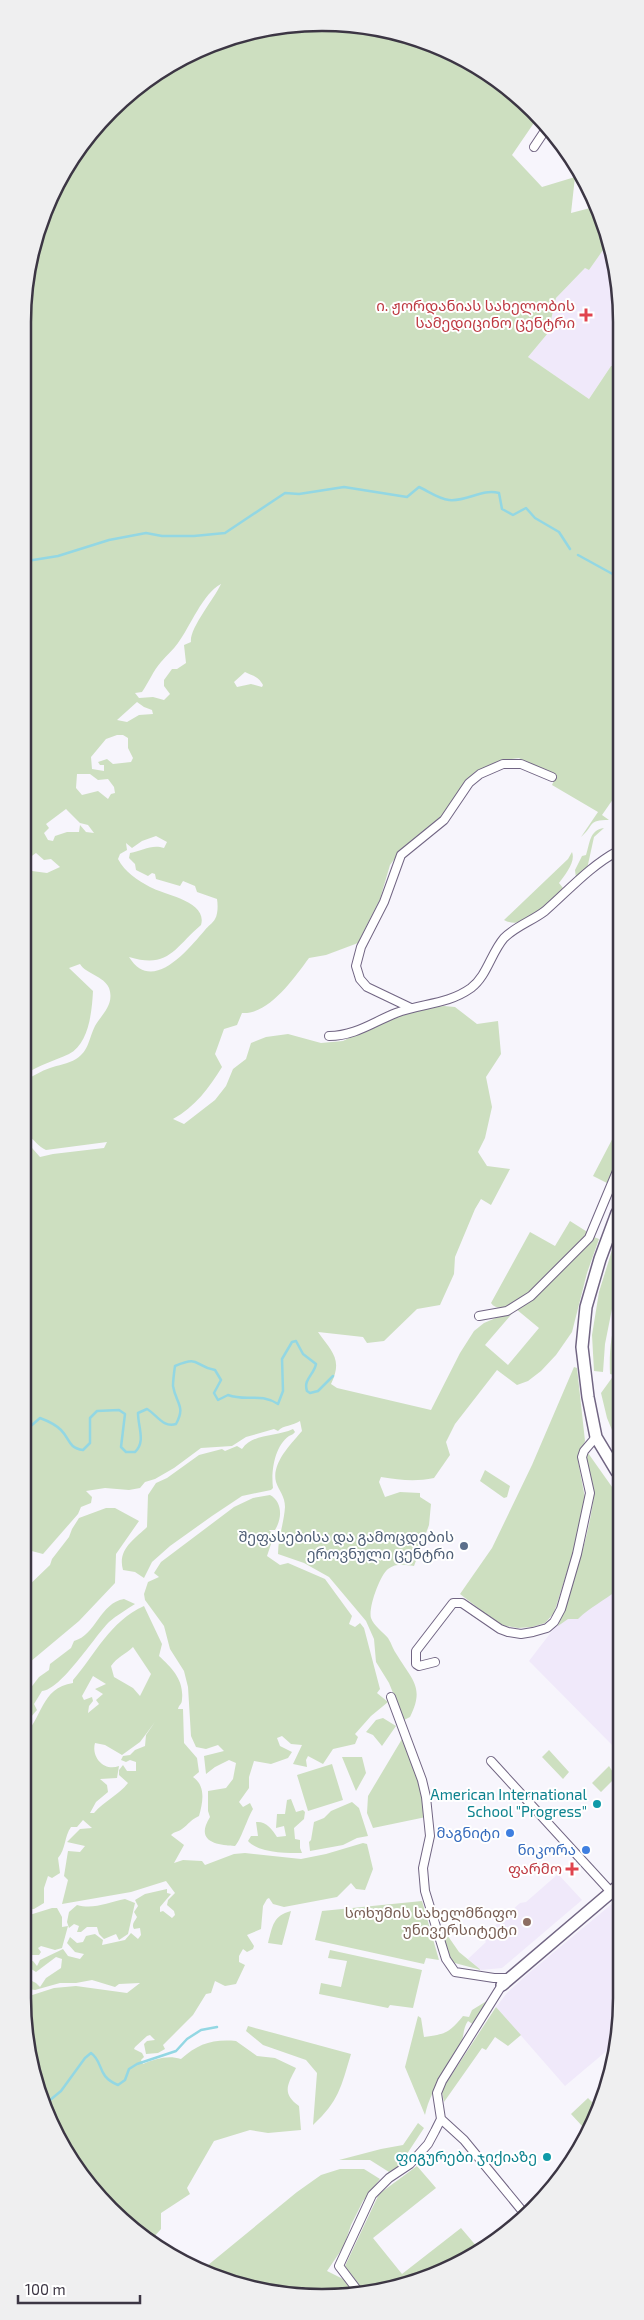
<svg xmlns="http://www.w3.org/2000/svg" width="644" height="2320" font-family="'Exo 2','Noto Sans Georgian',sans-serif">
  <rect width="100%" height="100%" fill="#f7f5fc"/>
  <path fill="#f0e9fa" d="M608,243L619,283V365L611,366L589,399L528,357L548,333L556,298L585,268L589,270Z
    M617,1546L616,1749L529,1661Z
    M558,1874L582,1900L502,1968L481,1970L468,1959L486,1942L482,1937L520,1903L526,1902Z
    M613,1903L616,1906V2043L565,2086L496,2007L507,1993L530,1972Z"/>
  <path fill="#cddfc0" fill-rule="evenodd" d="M263,28H380L471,62L538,117L512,155L542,187L575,177L571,213L598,206L608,243L589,270L585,268L556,298L548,333L528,357L589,399L611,366L619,365L618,792L602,815L609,820C587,820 595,825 581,837L598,812L552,785L556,776L539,770L519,758L504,760L476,771L466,781L440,818L402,849L390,865L380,899L358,943L326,955L309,958C294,978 269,1015 242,1013L237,1025L224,1029L215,1054L222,1067C209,1088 195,1107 173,1119L184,1124L215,1100L226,1086L233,1069L246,1059L251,1043L266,1037L288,1034L321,1043L343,1041L380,1022L414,1010L444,1006L455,1007L477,1024L498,1021L501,1054L486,1077L492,1107L485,1138L478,1152L487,1166L510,1169L491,1205L481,1199L475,1209L455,1257L454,1274L440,1305L417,1309L384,1341L367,1343L363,1337L318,1332C332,1352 343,1359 331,1384L337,1388L431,1410L460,1353L474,1331L484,1323L510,1312L532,1298L594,1237L599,1239L587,1273L572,1332L556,1355L541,1371L528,1381L517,1385L497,1370L455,1424L446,1442L450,1455L434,1478C415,1482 400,1480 381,1477L379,1482L385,1497L400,1492L420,1493V1497L431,1504L429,1525L414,1566C405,1565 396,1563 388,1569C380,1575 368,1608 371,1618C374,1626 383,1632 388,1638C392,1644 393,1650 397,1655C412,1680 425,1687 410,1717L404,1720L389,1683L376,1662L374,1639L366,1621L329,1577L304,1563L278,1554C278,1538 284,1523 285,1507C285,1496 279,1491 276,1482C271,1463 292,1443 302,1431L300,1421C293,1426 283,1425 278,1431L274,1429L246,1437L232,1446L201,1448L174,1468L155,1479L145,1482L140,1488L129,1490L105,1488L86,1491L92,1497L91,1503L81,1507L78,1514L43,1554L24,1549L25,1140L40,1157L53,1154L104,1148L107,1142L46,1150C38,1147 34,1138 25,1134L26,1080C33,1076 41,1071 50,1068C58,1065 68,1064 76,1059C89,1051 89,1038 95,1026C101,1015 115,1005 109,988C104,976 86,974 80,964L69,968L93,991C92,1011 89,1044 69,1054C54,1061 39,1065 26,1074L28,264L73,156L155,73ZM221,584C214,599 189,629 191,642L184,645L186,663L177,669H172L164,680V686L170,694L164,700L153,697L139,698L135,693L142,692C149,682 153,671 161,662C167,655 173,650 178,643C190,627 203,593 221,584ZM245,672C253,676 258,676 263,685L262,687L251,684L237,687L234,682ZM137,702L144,707L152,710L153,714L139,715L127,722L117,720ZM117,735H123L128,738V748L133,758L131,762L113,764L107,759L98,762L100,765H104V771L92,769L91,757L106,739ZM77,774H90L98,780L108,779L114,787L115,793L111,794L108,799L98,791L82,795L76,788ZM66,809L80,823L88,825L94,833L86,832L80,825L79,832H67L55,836L53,841L48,840L44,833L49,828L46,824ZM156,836L167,842L164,848C151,844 143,851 130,853L129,858L135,864L136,870L148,876L152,873L155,874L156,879L180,886L183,881L195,886L197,892L217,899C218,905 218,914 215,919C213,923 208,926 205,930C187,951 152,994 129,957C169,969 174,948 201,925C208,901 164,895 150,887C137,880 125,872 118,859L120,854L127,850L126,843L132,848L142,841ZM36,853L44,860L51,859L60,867L47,873L32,871L26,860ZM516,1309L539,1328L508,1365L485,1345Z
    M604,828L594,837L587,869L576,878L575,870L582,856L586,855C590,844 589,830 604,828Z
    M572,852C576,862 565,875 559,883L563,888C548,902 526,932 504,920L568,859Z
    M617,1130V1169L609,1184L593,1176Z
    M570,1221L589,1233C576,1247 508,1328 491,1303L530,1232L555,1246Z
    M617,1234V1298L612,1309L605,1344L603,1372L594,1371L592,1335L599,1292Z
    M617,1314V1442L607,1418L601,1393L614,1375L610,1374C609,1353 611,1333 617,1314Z
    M574,1367L577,1368L585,1441L578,1461L585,1498L573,1553L554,1613L545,1623L532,1627L518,1628L500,1625L460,1594L492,1548L532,1465Z
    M293,1429L295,1432C294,1434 291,1435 289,1436C274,1447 271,1472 273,1488L271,1490L242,1496L212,1516L170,1546L152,1562L144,1578L135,1572L123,1570C117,1549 135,1539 147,1527L148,1495L156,1483L167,1478L199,1455L222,1449L225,1451L237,1446L242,1449C253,1433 276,1437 293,1429Z
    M588,1453L617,1494V1590C604,1601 590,1607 578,1619H568L558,1626C572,1584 589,1539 594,1494C595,1480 582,1467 588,1453Z
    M485,1470L510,1486L507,1497L504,1498L480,1481Z
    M270,1495C283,1502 282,1519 275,1530H269L274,1535L267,1556L280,1565L288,1563L325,1579L352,1616L349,1624L355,1627L360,1623L364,1628L380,1689L377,1693L388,1702L371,1716L355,1734L358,1737L355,1744L333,1749L323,1764L308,1756L306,1760L307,1767L293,1764L302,1745L291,1744L282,1736L277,1738L280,1746L292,1752L288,1758L271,1764L254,1761L249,1777V1788L239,1802L243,1807L250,1803L253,1809C248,1817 240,1842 235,1846C215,1845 195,1841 210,1817L208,1811V1791L226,1788L233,1779L236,1763L229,1760L215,1767L206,1774L204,1756L224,1751L218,1745L206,1749L196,1747L191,1736L188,1687L184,1671L170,1649L164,1626L145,1600L144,1594L148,1582L159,1577L154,1573L161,1562L234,1507L253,1498Z
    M106,1508H115L139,1521L116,1554L115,1583L79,1621L24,1667V1590L50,1565L52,1559L69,1537L72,1529L79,1518Z
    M124,1599L135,1604C126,1610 117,1615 109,1622C94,1637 61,1690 42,1691L34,1704L37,1710L30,1718L23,1720V1698L39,1677L49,1670L50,1664L71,1648L74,1641C96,1635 100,1603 124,1599Z
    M144,1606L162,1644L159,1656C172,1668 184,1680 182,1699C182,1705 179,1704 178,1709H183L184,1743L197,1758L199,1772L193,1777C206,1786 203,1802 199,1816C189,1821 190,1823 182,1829C178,1832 175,1831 171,1835L184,1845L174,1863L183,1860L202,1861L205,1865L234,1854L245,1853L301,1859L326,1854L363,1843L367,1844L373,1869L365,1890L356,1889L351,1883L337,1897L284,1907L273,1904L269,1898L267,1899L263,1906L261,1929L247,1935L254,1946L253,1949L247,1952L243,1949L239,1956V1962L245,1965L236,1984L225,1986L215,1981L211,1993L206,1994L193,2015L163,2045L165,2049L158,2053L146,2054L144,2044L147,2041L155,2040L150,2035L147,2036L135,2047L134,2049L142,2053L144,2057L141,2060L143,2064C156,2059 167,2055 181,2059C198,2044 212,2039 236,2041L257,2056L275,2058L296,2068C288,2084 281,2093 299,2106L301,2130L268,2133L250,2130L214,2141L187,2188L190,2194L161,2213V2229L153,2238L97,2196L45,2112L23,1998L54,1988L76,1986L127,1993L140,1983L119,1984L115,1987L92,1980L76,1983H60L35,1990L23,1988V1962L33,1961L37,1966L40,1960L63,1949L68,1956L80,1959L84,1954L75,1952L67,1943L70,1937L77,1943L83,1942L86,1936L95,1934L103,1940L102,1945L125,1940L131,1933L138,1939L141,1935L140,1928L134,1929C131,1924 135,1921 137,1917L134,1912L138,1906L135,1900L145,1894L167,1889V1893L171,1894L160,1907V1912L163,1911L172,1918L175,1915L174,1911L167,1905L168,1900L175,1893L166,1881L131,1892L62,1904L68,1880L64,1876L68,1851L80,1852L85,1846L67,1842L80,1829L92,1828L83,1820L77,1827H71C64,1837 66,1849 58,1858L60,1873L52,1878L48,1876L44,1888V1903L34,1909L23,1910V1736C43,1719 40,1688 73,1683V1680C95,1655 110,1621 144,1606ZM133,1647L151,1674L140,1696L133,1688L114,1677L111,1666C117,1657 126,1654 133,1647ZM93,1676L106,1684L95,1689L103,1694L96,1700L99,1704L88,1713L89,1706L93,1701L92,1697L84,1700L82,1696ZM155,1722L146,1735L145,1746L135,1750L130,1755L123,1756L121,1760L126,1762L130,1760L136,1762V1771H127L123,1765L119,1770V1775L128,1783C119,1795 104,1801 94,1813H90L96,1802L108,1792L107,1785L100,1779L117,1778L119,1766C104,1772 91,1757 95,1743L105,1745L122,1755L140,1742ZM56,1957L62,1959L61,1968L46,1978L40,1987L36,1983L24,1977L23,1974L28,1967L36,1972Z
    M383,1718L396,1726L382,1746L373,1735L366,1732L376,1720Z
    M402,1739L404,1740L420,1782L426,1817L373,1828L367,1813L368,1796Z
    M549,1750L569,1772L563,1779L542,1757Z
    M342,1757H362L366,1773L356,1791Z
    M332,1764L343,1800L308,1811L297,1775Z
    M609,1766L616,1777L601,1792L592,1783Z
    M291,1799L296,1812L303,1810L305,1812L304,1819L294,1828L295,1839L300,1840V1848L302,1853C286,1853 259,1853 248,1841L251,1836H258L256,1822C266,1821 272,1829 277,1837L286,1836L284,1826L276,1828L277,1814H285L287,1800Z
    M352,1802L359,1808L368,1836L357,1838L343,1845L310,1851L309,1842L311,1840L314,1822L324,1818L331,1811Z
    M125,1899L135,1903L128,1934L119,1940L116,1934L104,1939L99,1934L97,1927H87L81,1932H77L79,1926L74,1924L69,1928L67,1922L69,1912L77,1905C94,1910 108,1902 125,1899Z
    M422,1901L439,1960L426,1958L424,1964L315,1940L322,1911Z
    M52,1908H57L62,1917V1927L68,1926L62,1948L55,1950L41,1946L38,1948L41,1952L39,1955H23V1917Z
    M291,1911L282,1945L268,1943C273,1925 273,1916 291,1911Z
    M443,1929L459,1952L481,1970L451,1962L442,1936Z
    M330,1950L422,1970L413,2008L390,2005L388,2008L319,1994L321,1983L341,1987L347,1961L328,1958Z
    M490,1999L474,2025L468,2021C463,2028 464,2036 461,2044C450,2070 432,2084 425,2115L405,2067L418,2016L421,2018L424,2037C446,2034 449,2033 463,2016L469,2017L472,2010Z
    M496,2007L521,2035L508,2046L495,2037L486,2050L482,2048L444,2102L442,2092L445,2085Z
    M248,2026L351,2054C341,2087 339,2101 313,2125L317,2073L306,2060L263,2045L246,2031Z
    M588,2098L597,2107L590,2125L588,2123L583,2127L571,2114Z
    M418,2123L424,2128L399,2166L389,2172L370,2160H339L381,2149L403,2145Z
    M417,2166L436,2188L373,2238L402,2274L461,2228L478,2248L400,2287L364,2291L345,2266L379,2194Z
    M340,2169H364L380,2179L363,2201L351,2225L344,2246L327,2271L343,2279L353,2292L302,2297L202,2270L297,2192L321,2175Z"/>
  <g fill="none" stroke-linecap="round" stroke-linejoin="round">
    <path stroke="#93d7e3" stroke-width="2.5" d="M578,555L618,577
      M27,561L58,556L109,540L146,533L162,536H194L225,533L285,493L299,494L344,487L407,497L419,487C428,491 439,499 449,500C467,502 482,488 499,493L502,509L513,515L526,508L535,518L559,532L570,549
      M24,1432L40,1418C48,1421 55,1424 61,1430C70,1439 68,1448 83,1450L90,1443V1418L97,1411L119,1410L125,1414L121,1447L126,1452H135C146,1442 138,1427 138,1413L147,1409C157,1415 163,1428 176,1424C186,1406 176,1404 173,1386C173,1380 174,1373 175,1366C201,1355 193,1366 215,1370L221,1380L214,1393L218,1400L228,1395C248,1402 259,1392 278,1404L283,1391L282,1359L292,1342L296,1341L303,1354L316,1364C314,1375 303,1379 307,1391L310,1393L318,1391L333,1376
      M44,2105L61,2091L85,2058L91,2053C104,2062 96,2076 118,2085L125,2080L129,2069L137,2064L176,2051L187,2039L201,2030L217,2027"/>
    <defs>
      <path id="street" d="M534,147L548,126
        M411,1008L367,987L360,979L356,966L361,947L384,902L401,855L444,820L469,783L480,774L503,764H521L552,777
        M329,1036C355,1036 373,1022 396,1013C422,1003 447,1005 471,988C487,976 491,953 504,938C516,926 532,921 545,911C569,890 590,866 618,851
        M479,1316L507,1311L531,1296L589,1238L617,1171
        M435,1662L419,1666L416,1664V1651L453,1603H462L500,1629L508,1632L521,1634L533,1632L547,1628L554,1622L561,1609L577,1554L590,1493L582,1457L584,1451L596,1437
        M391,1697L422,1780L426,1797L430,1836L423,1868L425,1891L446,1959L455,1972L494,1978H509
        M491,1761L611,1892
        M441,2119L464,2140L524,2213
        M358,2291L339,2266L372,2195L389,2178L410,2164L428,2144L435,2131L441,2119L437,2093L442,2081L502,1985"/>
      <path id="secondary" d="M617,1472L596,1437L588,1397L582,1347L586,1307L600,1259L617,1213
        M502,1985L616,1888"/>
    </defs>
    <use href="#street" stroke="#716583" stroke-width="10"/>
    <use href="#secondary" stroke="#716583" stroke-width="14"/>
    <use href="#street" stroke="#fff" stroke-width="8"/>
    <use href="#secondary" stroke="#fff" stroke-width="11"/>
  </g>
  <g fill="#e0444e" stroke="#fff" stroke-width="2">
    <path d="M583.5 307.5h5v5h5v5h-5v5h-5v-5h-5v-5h5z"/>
    <path d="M569.5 1861.5h5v5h5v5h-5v5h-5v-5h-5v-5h5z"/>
  </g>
  <circle fill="#5c6f8a" stroke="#fff" stroke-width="2" cx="464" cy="1546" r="5"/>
  <g fill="#0f9aa8" stroke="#fff" stroke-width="2">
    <circle cx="597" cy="1804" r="5"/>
    <circle cx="547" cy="2157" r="5"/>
  </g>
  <g fill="#3f7fe0" stroke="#fff" stroke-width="2">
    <circle cx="510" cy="1833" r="5"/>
    <circle cx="586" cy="1850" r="5"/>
  </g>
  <circle fill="#8d6e63" stroke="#fff" stroke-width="2" cx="527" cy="1922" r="5"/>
  <g text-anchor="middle" stroke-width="4" stroke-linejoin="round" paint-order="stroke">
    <g font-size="15" fill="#be3a42" stroke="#fff" text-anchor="end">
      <text x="575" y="311">ი. ჟორდანიას სახელობის<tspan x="575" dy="17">სამედიცინო ცენტრი</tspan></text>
      <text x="562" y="1874">ფარმო</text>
    </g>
    <g font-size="15" fill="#4e5e75" stroke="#fff" text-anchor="end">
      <text x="454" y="1542">შეფასებისა და გამოცდების<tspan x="454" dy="17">ეროვნული ცენტრი</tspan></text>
    </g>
    <g font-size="15" fill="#0d838f" stroke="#fff" text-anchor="end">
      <text x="587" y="1800">American International<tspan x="587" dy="17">School "Progress"</tspan></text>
      <text x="537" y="2162">ფიგურები ჯიქიაზე</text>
    </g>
    <g font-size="15" fill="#366cbe" stroke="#fff" text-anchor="end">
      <text x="500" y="1838">მაგნიტი</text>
      <text x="576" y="1855">ნიკორა</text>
    </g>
    <g font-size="15" fill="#785e54" stroke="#fff" text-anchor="end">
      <text x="517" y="1918">სოხუმის სახელმწიფო<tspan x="517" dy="17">უნივერსიტეტი</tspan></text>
    </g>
  </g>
  <path d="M0 0H644V2320H0ZM322 31H322A291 291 0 0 1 613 322V1998A291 291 0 0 1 322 2289H322A291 291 0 0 1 31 1998V322A291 291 0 0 1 322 31Z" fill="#efeff0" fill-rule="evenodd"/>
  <path fill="none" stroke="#3c3644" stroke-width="2.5" d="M322 31H322A291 291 0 0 1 613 322V1998A291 291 0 0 1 322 2289H322A291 291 0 0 1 31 1998V322A291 291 0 0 1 322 31Z"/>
  <path d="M18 2295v8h122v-8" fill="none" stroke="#3c3644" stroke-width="2.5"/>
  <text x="25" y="2295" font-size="15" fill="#3c3644" stroke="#ffffff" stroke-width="4" paint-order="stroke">100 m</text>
</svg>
